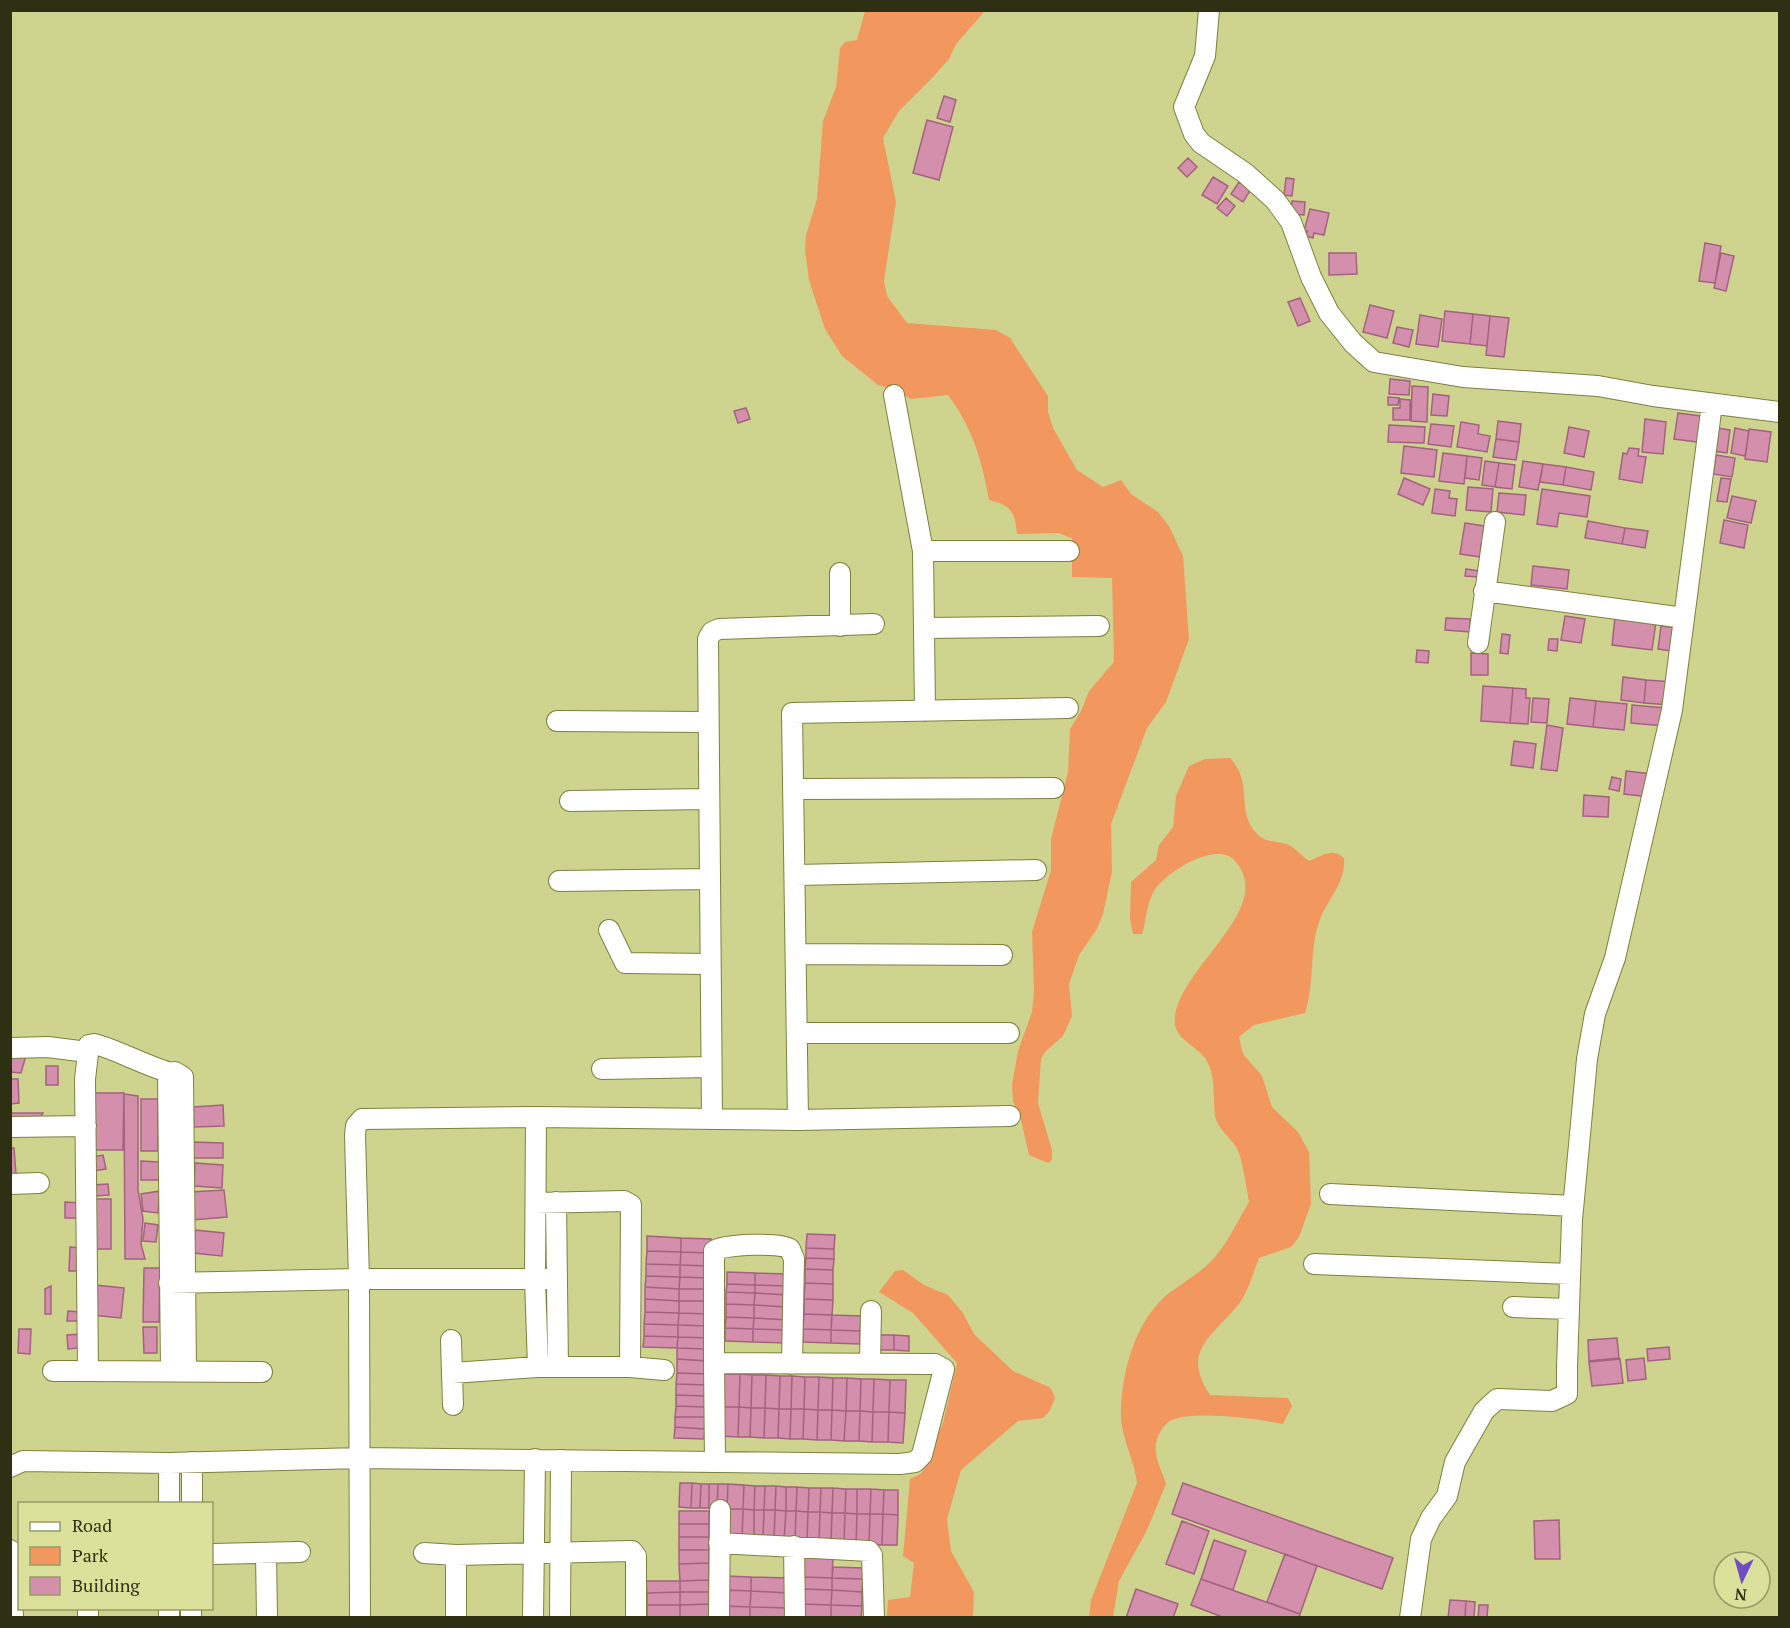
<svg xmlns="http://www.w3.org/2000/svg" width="1790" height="1628" font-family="'PT Serif',serif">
  <rect width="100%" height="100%" fill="#ced48e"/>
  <path fill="#f2985e" d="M865,11H985L956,44L949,59L934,76L899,111L883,138L896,202L884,281L887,296L907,323L996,330L1010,338L1048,396V412L1053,428L1077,470L1103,487L1121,480L1131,494L1158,512L1169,526L1183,556L1189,639L1166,702L1147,728L1111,824L1112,872L1103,914L1097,929L1079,955L1069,984L1072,1016L1063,1036L1045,1052L1041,1059L1038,1103L1052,1150V1160L1048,1163L1029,1155L1021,1120L1013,1101L1012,1085L1018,1051L1032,1012L1034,991L1032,932L1051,870V839L1068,772L1070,729L1081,711L1089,691L1114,662L1112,578L1072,577V538L1058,533L1017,534C1015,512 1011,505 989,500C982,460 972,427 948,395L911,399L896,390L878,385L842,356L825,329L809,280L805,250L806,235L817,199L823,121L836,87L840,48L845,42L857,40Z
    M1230,758C1254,783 1235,811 1257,834C1267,844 1280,840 1291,846C1297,850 1303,857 1309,861C1322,856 1332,847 1344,858C1346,884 1327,899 1319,922C1309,951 1315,983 1305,1013L1254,1025L1239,1037L1243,1054L1262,1076L1272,1107L1298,1132L1309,1152L1311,1204L1299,1237L1291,1247L1259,1258C1253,1273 1248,1293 1238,1305C1211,1338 1181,1351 1210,1395L1288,1398L1292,1406L1283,1424C1257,1419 1201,1411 1175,1419C1163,1422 1154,1440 1156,1452C1157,1463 1163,1474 1166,1484L1147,1530L1119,1581L1113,1617H1089L1091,1600L1137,1483C1134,1457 1119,1435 1121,1408C1123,1367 1136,1320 1169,1293C1185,1281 1202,1272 1215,1257C1229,1241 1238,1220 1249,1202C1246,1186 1244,1168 1239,1153C1235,1140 1216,1129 1215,1115C1213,1098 1216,1073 1205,1058C1197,1047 1177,1039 1175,1025C1170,972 1279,910 1235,861C1217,840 1166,872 1154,891C1147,902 1146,922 1142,934H1133L1130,919L1131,882L1156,860L1159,845L1173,827L1176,796L1189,766L1205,759Z
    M903,1270L924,1285L948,1295L963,1313L974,1334L1013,1371L1051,1388L1055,1398L1049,1412L1043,1418L1018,1421L961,1470L947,1519L951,1551L974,1592L973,1617H887L888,1600L910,1597L914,1563L903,1556L910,1479L922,1473L943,1423L957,1363L913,1313L879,1292L895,1271Z"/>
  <path fill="#d38fac" stroke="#a36380" stroke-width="1.5" d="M944,96L956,100L950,122L937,118Z
    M927,120L953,127L939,180L913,173Z
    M1188,158L1197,167L1187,177L1178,168Z
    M1213,177L1228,186L1217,204L1202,195Z
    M1286,178L1294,179L1292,196L1284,195Z
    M1239,182L1251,189L1243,202L1231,194Z
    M1226,198L1235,206L1227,216L1217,208Z
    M1292,201L1305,202L1304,215L1291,214Z
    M1310,209L1329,213L1324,235L1314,233L1313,238L1306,236L1307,231H1304Z
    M1705,243L1721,246L1715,283L1699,281Z
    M1329,253H1356L1357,274L1329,275Z
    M1721,253L1734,256L1726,291L1714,288Z
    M1300,298L1310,321L1298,326L1288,302Z
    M1370,305L1394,311L1387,338L1363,332Z
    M1445,311L1473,314L1470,344L1442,341Z
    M1473,314L1490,316L1487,346L1470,344Z
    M1420,315L1442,319L1438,347L1416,344Z
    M1490,316L1509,318L1504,357L1486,355Z
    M1397,327L1413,330L1409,347L1393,343Z
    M1390,379L1410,381L1409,395L1389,394Z
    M1412,386L1428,387L1427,422L1411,421Z
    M1433,394L1449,396L1447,416L1431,415Z
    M1388,397L1399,398L1398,405H1388Z
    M1400,399L1410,400V420H1393V408H1400Z
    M746,408L750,419L738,423L734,411Z
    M1678,413L1708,417L1704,443L1674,439Z
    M1645,419L1666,422L1663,454L1642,452Z
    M1498,421L1521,424L1519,442L1496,439Z
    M1461,422L1479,425L1478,434L1490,436L1487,452L1457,447Z
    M1431,424L1454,426L1451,447L1428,444Z
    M1389,425L1425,427L1424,443L1388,442Z
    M1569,427L1589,431L1584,457L1564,453Z
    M1717,428L1730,430L1727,453L1713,451Z
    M1735,428L1749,431L1745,456L1731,453Z
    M1749,429L1771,432L1767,462L1745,459Z
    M1496,439L1519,442L1516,460L1493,457Z
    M1404,446L1437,450L1434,477L1401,473Z
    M1629,448L1639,449L1638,456L1646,457L1642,483L1619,479L1623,453L1627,454Z
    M1443,453L1467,456L1464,484L1439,481Z
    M1716,455L1735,458L1732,477L1713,474Z
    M1467,456L1482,458L1479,480L1465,478Z
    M1485,461L1499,463L1495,487L1482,485Z
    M1523,461L1543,464L1538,490L1519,487Z
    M1499,463L1515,465L1512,489L1495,487Z
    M1543,464L1566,467L1563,485L1540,482Z
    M1566,467L1594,472L1591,490L1563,485Z
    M1404,478L1430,489L1423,505L1398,494Z
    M1721,478L1731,479L1727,502L1717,501Z
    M1468,487L1493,489L1491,512L1466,510Z
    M1435,489L1450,491L1449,498L1457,499L1455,516L1432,513Z
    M1542,489L1590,496L1587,517L1559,513L1557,527L1537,524Z
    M1499,493L1526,495L1524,515L1497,512Z
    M1732,496L1756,501L1751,523L1727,518Z
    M1724,520L1748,525L1744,548L1720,543Z
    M1588,521L1625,528L1622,544L1585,538Z
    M1465,523L1484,526L1483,534H1489L1487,545L1481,544L1480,557L1460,554Z
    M1625,528L1648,531L1645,548L1622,544Z
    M1533,566L1569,570L1567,589L1531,585Z
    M1466,569L1479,571L1478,577L1465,576Z
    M1565,616L1585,619L1581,643L1561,640Z
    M1615,617L1656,622L1652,650L1612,645Z
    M1446,618L1470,619V632L1445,630Z
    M1661,626L1680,628L1677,652L1658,649Z
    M1502,634L1510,635L1508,654L1500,653Z
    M1549,639H1558L1557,651L1548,650Z
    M1417,650L1429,651L1428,663L1416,662Z
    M1471,653L1488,654V675H1471Z
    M1623,677L1646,680L1644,703L1621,700Z
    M1646,680L1673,682L1671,705L1644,703Z
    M1483,686L1513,688L1510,723L1481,721Z
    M1513,688L1526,689V698H1530L1528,724L1510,723Z
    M1533,698L1549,699L1547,723L1531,722Z
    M1570,698L1596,701L1593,727L1567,724Z
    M1596,701L1627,704L1624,730L1593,727Z
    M1632,705L1666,708L1664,726L1631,723Z
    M1547,725L1563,728L1557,771L1541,769Z
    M1514,741L1536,744L1533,768L1511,765Z
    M1626,771L1653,774L1650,797L1624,794Z
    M1612,777L1621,779L1619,791L1609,789Z
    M1584,795L1609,797L1608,817L1583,816Z
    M10,1052H27L21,1073L10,1072Z
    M46,1066H58V1085H46Z
    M10,1079H18L19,1103L10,1104Z
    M91,1093H124L123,1150H90Z
    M124,1094L138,1096V1190L143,1219L141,1244L145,1259H125Z
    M141,1099H158V1151H141Z
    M223,1105L224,1126L194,1127L193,1107Z
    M10,1113H43L33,1129L10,1130Z
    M191,1142L223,1143V1158H191Z
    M10,1148H14L16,1174H10Z
    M103,1155L106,1169L94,1171L92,1157Z
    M141,1161L159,1162V1180H141Z
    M195,1163L223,1165L222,1188L194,1186Z
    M108,1184L109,1195L94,1196L93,1185Z
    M224,1190L227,1217L192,1220L190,1192Z
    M160,1191L158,1213L143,1211L141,1194Z
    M94,1199H111V1249H93Z
    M65,1202L80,1203L79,1218H65Z
    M145,1223L158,1225L156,1242L143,1241Z
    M195,1230L224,1233L222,1256L193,1253Z
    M807,1234L835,1235L834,1249L806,1248Z
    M647,1236L681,1238V1252L647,1251Z
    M681,1238L711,1239L710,1253L681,1252Z
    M70,1247L80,1248L79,1271H69Z
    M806,1248L834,1249V1259L806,1258Z
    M647,1251L681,1252L680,1265L646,1264Z
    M681,1252L710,1253V1266L680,1265Z
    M806,1258L834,1259L833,1270L805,1269Z
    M646,1264L680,1265V1277L646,1276Z
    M680,1265L710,1266V1278L680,1277Z
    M144,1268H160L159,1322H143Z
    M805,1269L833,1270V1284L805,1283Z
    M727,1272L755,1273V1285L727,1284Z
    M755,1273L788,1274V1286L755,1285Z
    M646,1276L680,1277L679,1289L645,1287Z
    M680,1277L710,1278L709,1289H679Z
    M805,1283L833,1284V1300L804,1299Z
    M727,1284L755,1285V1293L726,1292Z
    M95,1285L124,1288L121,1318L92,1315Z
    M755,1285L788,1286V1295L755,1293Z
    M51,1286V1314H45V1289Z
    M645,1287L679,1289V1301L645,1299Z
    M679,1289H709V1301H679Z
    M726,1292L755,1293L754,1305L726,1304Z
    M755,1293L788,1295L787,1307L754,1305Z
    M645,1299L679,1301V1313L645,1312Z
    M804,1299L833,1300L832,1315L804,1314Z
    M679,1301H709V1314L679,1313Z
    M726,1304L754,1305V1318L726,1317Z
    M754,1305L787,1307V1320L754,1318Z
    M68,1311L80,1312V1321H67Z
    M645,1312L679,1313L678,1325L644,1324Z
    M679,1313L709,1314L708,1326L678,1325Z
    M804,1314L832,1315L831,1330L803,1329Z
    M832,1315L861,1316L860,1331L831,1330Z
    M726,1317L754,1318L753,1329L725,1328Z
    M754,1318L787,1320L786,1330L753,1329Z
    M644,1324L678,1325V1337L644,1336Z
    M678,1325L708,1326V1338L678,1337Z
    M143,1327H157V1353H144Z
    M725,1328L753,1329V1342L725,1341Z
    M19,1329H31L30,1354L18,1353Z
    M753,1329L786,1330V1343L753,1342Z
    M803,1329L831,1330V1343L803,1342Z
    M831,1330L860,1331V1344L831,1343Z
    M81,1334L77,1348L68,1349L67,1335Z
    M877,1335H894V1350H877Z
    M894,1335L909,1336V1351L894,1350Z
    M644,1336L678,1337L677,1348L643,1347Z
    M678,1337L708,1338L707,1349L677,1348Z
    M1617,1338L1619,1358L1589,1361L1588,1340Z
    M1669,1347L1670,1359L1648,1361L1647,1349Z
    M677,1348L707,1349V1361L677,1359Z
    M1644,1358L1646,1379L1628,1381L1626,1360Z
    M677,1359L707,1361V1374L677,1373Z
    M1620,1359L1623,1383L1592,1386L1589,1362Z
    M677,1373L707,1374L706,1385L676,1384Z
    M722,1374H740L739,1407H721Z
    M740,1374L752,1375L751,1408L739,1407Z
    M752,1375H766L765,1408H751Z
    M766,1375L780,1376L779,1409L765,1408Z
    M780,1376H792L791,1409H779Z
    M792,1376L805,1377L804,1409H791Z
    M805,1377H819L818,1410L804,1409Z
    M819,1377L833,1378L832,1410H818Z
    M833,1378H847L846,1411L832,1410Z
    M847,1378L861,1379L860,1411H846Z
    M861,1379H874L873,1412L860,1411Z
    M874,1379L890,1380L889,1412H873Z
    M890,1380H906L905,1413L889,1412Z
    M676,1384L706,1385V1396L676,1395Z
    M676,1395L706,1396L705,1407L676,1406Z
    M676,1406L705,1407V1417H675Z
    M721,1407H739L738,1437L720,1436Z
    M739,1407L751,1408L750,1437H738Z
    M751,1408H765L764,1438L750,1437Z
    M765,1408L779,1409L778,1438H764Z
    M779,1409H791L790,1439L778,1438Z
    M791,1409H804L803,1439H790Z
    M804,1409L818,1410L817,1440L803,1439Z
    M818,1410H832L831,1440H817Z
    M832,1410L846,1411L844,1441L831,1440Z
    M846,1411H860L859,1441H844Z
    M860,1411L873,1412L872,1442L859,1441Z
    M873,1412H889L888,1442H872Z
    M889,1412L905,1413L903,1443L888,1442Z
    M675,1417H705V1429L675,1427Z
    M675,1427L705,1429L704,1439L674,1438Z
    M680,1483H692L691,1508L679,1507Z
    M692,1483L701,1484L700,1508H691Z
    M1183,1483L1393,1558L1382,1589L1172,1514Z
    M701,1484H709V1508H700Z
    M709,1484H718L717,1509L709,1508Z
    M718,1484H728L727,1509H717Z
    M728,1484L744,1485L743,1509H727Z
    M744,1485L755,1486L754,1510L743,1509Z
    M755,1486H765L764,1510H754Z
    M765,1486H776L775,1510H764Z
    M776,1486L786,1487V1511L775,1510Z
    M786,1487H797L796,1511H786Z
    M797,1487L809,1488L808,1512L796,1511Z
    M809,1488H821L820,1512H808Z
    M821,1488H833L832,1513L820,1512Z
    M833,1488L846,1489L845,1513H832Z
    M846,1489H857V1514L845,1513Z
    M857,1489H871L870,1514H857Z
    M871,1489L884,1490L883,1514H870Z
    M884,1490H898V1515L883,1514Z
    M727,1509H743L742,1540L727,1539Z
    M743,1509L754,1510V1540H742Z
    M754,1510H764L763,1540H754Z
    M764,1510H775L774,1541L763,1540Z
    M775,1510L786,1511L784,1541H774Z
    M679,1511H709V1524H679Z
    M786,1511H796L795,1542L784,1541Z
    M796,1511L808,1512L807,1542H795Z
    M808,1512H820L819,1542H807Z
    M820,1512L832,1513L831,1543L819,1542Z
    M832,1513H845L844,1543H831Z
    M845,1513L857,1514L856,1544L844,1543Z
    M857,1514H870L869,1544H856Z
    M870,1514H883L882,1545L869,1544Z
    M883,1514L898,1515L897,1545H882Z
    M1559,1520L1560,1559H1535L1534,1521Z
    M1182,1521L1209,1531L1194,1574L1166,1564Z
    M679,1524H709V1537H679Z
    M679,1537H709V1550H679Z
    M1214,1540L1246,1551L1233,1590L1201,1579Z
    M679,1550H709V1563L679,1564Z
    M1285,1554L1317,1566L1300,1614L1267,1602Z
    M803,1555L833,1556L832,1578L803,1577Z
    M709,1563V1580L680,1581L679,1564Z
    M833,1567L863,1568V1579L832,1578Z
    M725,1576L751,1577V1591L724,1590Z
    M751,1577L788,1578V1593L751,1591Z
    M803,1577L832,1578V1590L802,1589Z
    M832,1578L863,1579L862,1592L832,1590Z
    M1201,1579L1300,1614L1299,1618H1225L1191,1605Z
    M709,1580L710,1592H680V1581Z
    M646,1581H680V1592L647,1593Z
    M802,1589L832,1590L831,1605L802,1604Z
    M1136,1589L1178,1604L1173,1618H1126Z
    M724,1590L751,1591L750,1607L724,1606Z
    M832,1590L862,1592V1606L831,1605Z
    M751,1591L788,1593V1608L750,1607Z
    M680,1592V1605H647V1593Z
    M680,1592H710V1604L680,1605Z
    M1450,1600L1466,1601L1465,1618H1448Z
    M1466,1601L1475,1602L1474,1618H1465Z
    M710,1604V1618H680V1605Z
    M802,1604L831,1605V1618H801Z
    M647,1605H680V1618H647Z
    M831,1605L862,1606L861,1618H831Z
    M1479,1605H1488L1487,1618H1478Z
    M724,1606L750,1607V1618H723Z
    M750,1607L788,1608L787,1618H750Z"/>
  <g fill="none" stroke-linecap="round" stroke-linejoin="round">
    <defs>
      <path id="minor" d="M1209,10L1205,56L1184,107L1194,134L1201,143L1245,173L1275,200L1291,222L1311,277L1329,313L1353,343L1374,362L1463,377L1598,386L1653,396L1780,412
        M894,395L923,551
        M1484,591L1684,618
        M840,626V573
        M924,628L1099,626
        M1478,643L1495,522
        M925,711L923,551H1069
        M557,721L707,722
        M794,789L1054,788
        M570,801L708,799
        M796,875L1036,870
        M559,881L708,879
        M609,930L625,963L709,964
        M796,954L1002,955
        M797,1033H1009
        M10,1048L48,1047L87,1052
        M602,1069L711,1067
        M168,1074L171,1371
        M712,1119L708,639L712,632L719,629L874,624
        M798,1120L1010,1116
        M10,1127L86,1126
        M10,1184L39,1183
        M1330,1194L1573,1206
        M556,1202L558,1367
        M1314,1264L1570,1274
        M169,1283L359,1279L355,1135L356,1126L362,1119L536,1117L798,1120L792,713L1068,708
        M1513,1307L1569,1309
        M451,1340L452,1373L538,1367H630L631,1205L624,1201L536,1203
        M714,1363V1251C723,1244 781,1242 790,1249L794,1259L792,1364
        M870,1363L871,1311
        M538,1367L535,1279H547
        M630,1367L664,1370
        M186,1370L183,1077L175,1072C164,1075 112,1047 94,1044L89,1045L85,1079L88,1371L262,1372
        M53,1371H88
        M452,1373L453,1405
        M169,1463V1504
        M10,1467L23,1461L169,1463L361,1458L900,1464L915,1462L922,1455L944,1369L935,1364L714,1363L715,1462
        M192,1504V1462
        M719,1543L869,1551L872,1555L874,1618
        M794,1546L795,1618
        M10,1550L13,1618
        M424,1553L456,1555
        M212,1554L300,1552
        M266,1554L267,1618
        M88,1608V1618
        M169,1608V1618
        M191,1608V1618
        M360,1618L359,1279H535L536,1117
        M456,1618V1555L632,1551L636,1556V1618
        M533,1618L535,1459
        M560,1618L561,1460
        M719,1618L720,1510
        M1410,1618L1421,1539L1431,1518L1447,1496L1455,1462L1484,1411L1497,1399L1552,1401L1567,1394V1367L1572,1220L1587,1059L1595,1014L1615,958L1672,710L1712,404"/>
    </defs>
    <use href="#minor" stroke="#7d813e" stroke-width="22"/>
    <use href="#minor" stroke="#fff" stroke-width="20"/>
  </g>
  <rect width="1790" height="1628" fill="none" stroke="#2e3013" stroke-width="24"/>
  <rect x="18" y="1502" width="195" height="108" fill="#dbe19b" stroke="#969a65" stroke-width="1.5"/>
  <rect x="30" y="1522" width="30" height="9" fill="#ffffff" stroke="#969a65" stroke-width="1.5"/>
  <text x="72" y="1532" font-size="18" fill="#2e3013">Road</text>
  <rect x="30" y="1547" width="30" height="18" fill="#f2985e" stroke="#969a65" stroke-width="1.5"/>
  <text x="72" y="1562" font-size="18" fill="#2e3013">Park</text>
  <rect x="30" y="1577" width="30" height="18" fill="#d38fac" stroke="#969a65" stroke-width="1.5"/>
  <text x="72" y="1592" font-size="18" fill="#2e3013">Building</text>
  <g transform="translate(1742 1580) rotate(185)"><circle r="28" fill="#dbe19b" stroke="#969a65" stroke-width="1.5"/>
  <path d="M0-4.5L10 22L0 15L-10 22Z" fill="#6f4cc5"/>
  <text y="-9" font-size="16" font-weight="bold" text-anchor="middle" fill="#2e3013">N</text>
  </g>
</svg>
